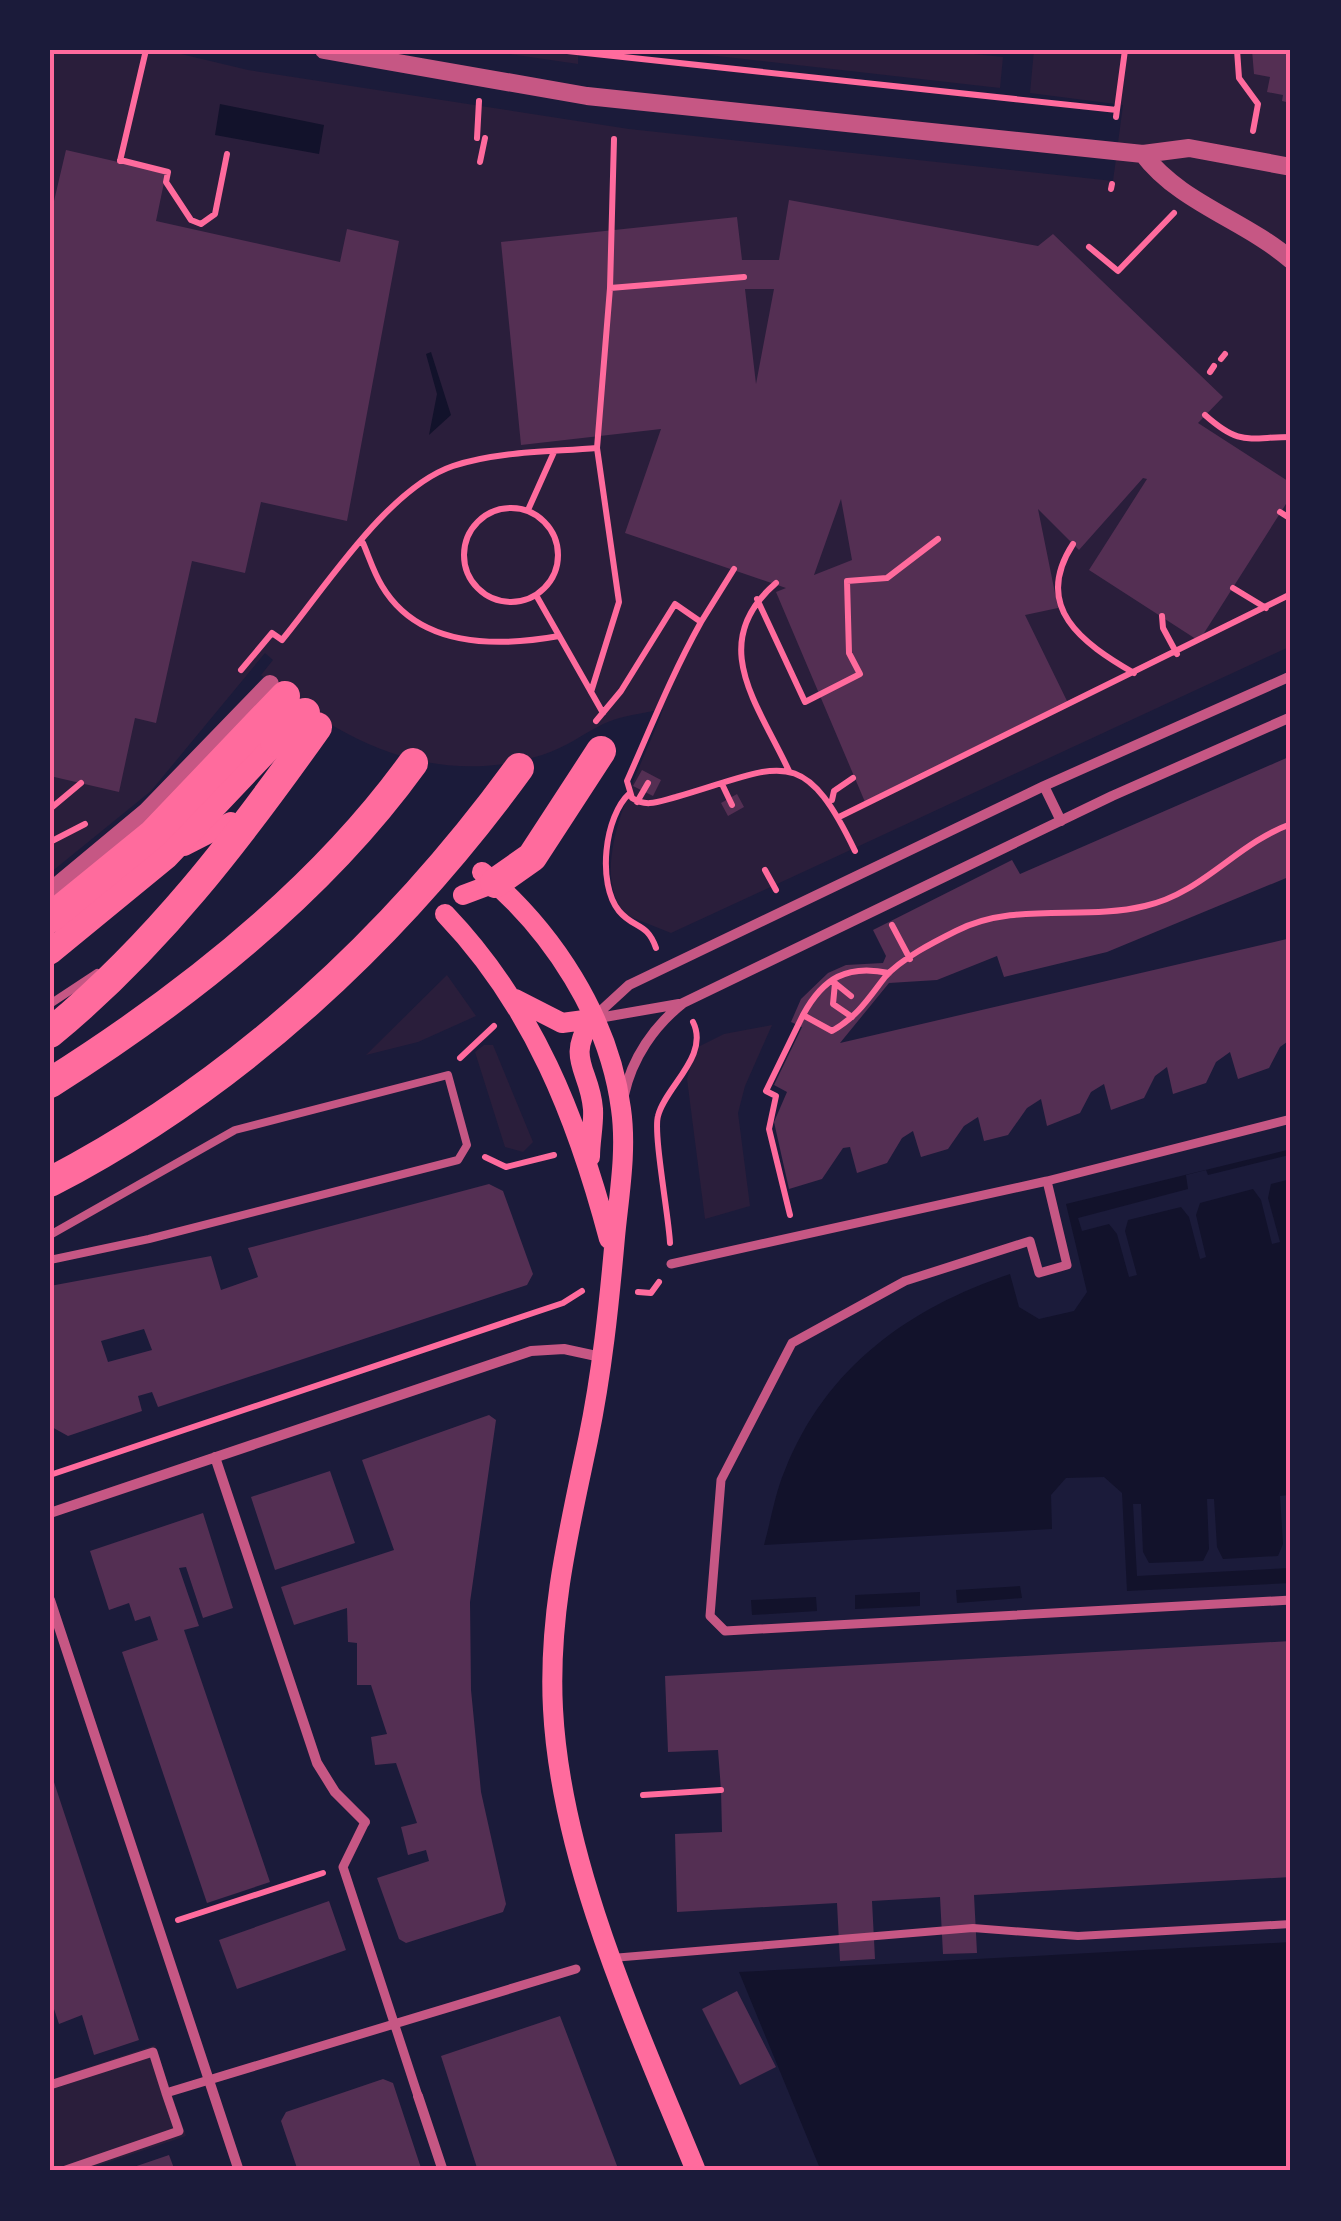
<svg xmlns="http://www.w3.org/2000/svg" width="1341" height="2221" font-family="'Alegreya Sans',sans-serif">
  <rect width="100%" height="100%" fill="#1b1b3a"/>
  <path fill="#2a1e3b" d="M50,50H164L248,70L629,129L1113,181L1123,105L1030,93L1034,50H1291V646L671,933L626,915C582,865 646,761 663,709C644,713 620,716 603,724C583,734 565,748 542,755C435,789 342,742 261,675L273,660L265,653L151,791L50,873Z
    M482,50H578V64Z
    M664,50H935L1003,57L1000,88Z
    M447,975L476,1016L418,1042L366,1055Z
    M772,1025L745,1086L738,1113L750,1206L705,1219L687,1079L696,1048L724,1034Z
    M484,1045H493L533,1142L523,1152L505,1147L475,1052Z
    M155,2045L186,2136L82,2171H50V2080Z"/>
  <path fill="#12122b" d="M220,104L324,125L319,154L215,135Z
    M431,352L451,415L429,435L437,394L426,354Z
    M1291,1149V1583L1127,1591L1122,1493L1104,1477L1066,1478L1051,1495L1052,1529L764,1545C771,1520 775,1493 785,1470C826,1367 909,1308 1010,1274L1019,1307L1039,1319L1074,1311L1087,1292L1066,1204Z
    M1020,1586L1022,1598L957,1603L956,1590Z
    M920,1592V1606L855,1609V1595Z
    M816,1597L817,1611L752,1615L751,1600Z
    M1291,1942V2171H821L739,1972Z"/>
  <path fill="#1b1b3a" d="M1289,1155L1291,1179L1271,1184L1268,1198L1280,1242L1272,1244L1261,1200L1253,1189L1200,1203L1196,1215L1206,1257L1200,1259L1189,1217L1181,1207L1128,1220L1125,1231L1137,1275L1129,1277L1117,1234L1109,1224L1082,1231L1078,1218L1188,1189L1186,1175L1206,1170L1208,1175Z
    M1289,1495L1291,1568L1137,1576L1133,1504H1141L1143,1552L1149,1563L1203,1561L1209,1549L1207,1499H1214L1217,1547L1223,1559L1278,1556L1283,1544L1280,1496Z"/>
  <path fill="#542f53" fill-rule="evenodd" d="M1252,50H1291V103L1282,101L1283,95L1267,92L1270,77L1254,74Z
    M66,150L166,173L156,221L340,262L347,229L399,241L347,521L261,502L245,573L192,561L156,723L135,718L119,792L50,776V200L54,201Z
    M789,200L1038,246L1053,234L1223,397L1198,423L1291,483V496L1199,641L1089,570L1147,479L1143,478L1079,550L1038,509L1058,608L1025,615L1067,701L865,802L776,592L786,588L625,533L661,429L521,445L501,242L737,217L742,260H779ZM745,289H774L756,384ZM841,499L852,560L814,575Z
    M1291,756V876L1107,952L1004,977L997,956L937,980L889,983L840,1043L1291,938V1039L1280,1047L1269,1068L1238,1079L1230,1052L1216,1062L1206,1083L1173,1094L1167,1067L1155,1076L1144,1098L1111,1110L1104,1084L1091,1092L1080,1113L1047,1126L1041,1099L1027,1108L1008,1135L984,1141L978,1117L964,1126L948,1149L921,1157L913,1131L902,1138L887,1163L857,1173L850,1147L843,1148L822,1179L789,1189L774,1122L787,1092L774,1085L802,1027L791,1022L801,999L828,973L846,965L883,963L886,956L873,930L1012,860L1020,874Z
    M642,770L661,780L653,796L633,786Z
    M737,794L744,807L728,816L721,803Z
    M489,1184L503,1191L533,1274L527,1285L158,1407L152,1392L138,1396L142,1411L68,1436L50,1426V1286L211,1256L221,1290L258,1277L248,1248ZM144,1329L152,1350L108,1362L101,1341Z
    M489,1415L496,1420L470,1602L471,1690L481,1792L506,1904L503,1912L406,1943L399,1939L377,1878L429,1861L426,1850L408,1855L401,1827L417,1823L396,1763L375,1765L371,1737L387,1734L371,1685H357V1643L348,1642L347,1608L294,1625L281,1587L394,1550L362,1460Z
    M330,1471L355,1543L275,1570L251,1497Z
    M203,1513L233,1608L203,1618L186,1567L179,1568L199,1626L184,1630L270,1882L207,1903L122,1652L158,1640L150,1616L135,1621L129,1603L109,1610L90,1551Z
    M1291,1641V1877L974,1895L977,1953L943,1954L940,1897L872,1901L875,1959L840,1961L837,1903L677,1912L675,1834L722,1832L721,1790L718,1750L668,1752L665,1676Z
    M51,1773L139,2040L94,2055L82,2015L59,2024L50,1997Z
    M329,1901L346,1950L237,1989L219,1940Z
    M737,1991L776,2067L740,2085L702,2009Z
    M560,2016L619,2171H478L441,2056Z
    M383,2079L393,2083L422,2171H298L281,2121L286,2112Z
    M169,2155L175,2171H125V2170Z"/>
  <g fill="none" stroke-linecap="round" stroke-linejoin="round">
    <path stroke="#ff6b9d" stroke-width="6" d="M558,50L1117,110
      M1237,50L1239,78L1258,104L1253,131
      M1116,117L1125,50
      M477,138L479,101
      M614,139L610,288L744,277
      M120,160L168,172L166,182L191,220L201,224L215,214L227,154
      M120,161L146,50
      M480,162L485,138
      M1111,189L1112,184
      M1089,247L1118,271L1174,213
      M1221,359L1225,354
      M1210,372L1214,366
      M1205,415C1241,447 1248,437 1291,437
      M597,448L610,288
      M464 555a47 47 0 1 1 94 0a47 47 0 1 1-94 0Z
      M528,510L554,452
      M1280,512L1291,519
      M363,543C369,557 374,573 382,586C419,648 498,647 559,636
      M1073,544C1032,607 1082,643 1134,673
      M776,583C706,643 758,704 789,771
      M1233,588L1266,608
      M536,595L603,713
      M757,599L805,702L860,674L849,653L847,581L887,578L938,539
      M1162,616L1163,628L1177,654
      M701,622L734,569
      M241,670L272,633L282,640C325,588 388,488 453,466C498,451 550,452 597,448L619,602L591,692
      M596,721L621,691L675,604L701,622C672,674 651,727 627,781L632,798C647,808 660,801 676,797C780,767 802,740 855,851
      M722,784L732,805
      M630,793C604,816 597,884 619,911C634,929 647,922 656,948
      M832,800L834,791L853,778
      M637,802L648,783
      M50,809L81,783
      M839,817L1291,594
      M50,842L85,824
      M765,870L776,890
      M892,925L910,959
      M851,996L835,983L833,1004L852,1017
      M803,1015C823,978 847,964 889,973
      M460,1058L494,1026
      M485,1157L506,1167L554,1155
      M790,1215L769,1129L776,1096L766,1091L803,1015L832,1031C858,1016 868,999 885,977C902,958 934,942 956,931C1015,901 1083,921 1145,906C1203,893 1237,843 1291,824
      M670,1243C669,1218 653,1133 658,1116C665,1087 710,1056 693,1022
      M638,1292L651,1293L659,1282
      M50,1475L563,1303L582,1291
      M643,1795L721,1790
      M178,1920L323,1873"/>
    <path stroke="#c65784" stroke-width="8" d="M50,1004L97,973
      M50,1235L235,1130L448,1075L467,1145L458,1160L149,1239L50,1260
      M612,1958L973,1928L1078,1936L1291,1924"/>
    <path stroke="#c65784" stroke-width="9" d="M1047,1181L1067,1265L1039,1273L1030,1241L905,1281L792,1343L721,1480L710,1616L725,1631L1291,1600
      M671,1264L1047,1181L1291,1119
      M365,1822L343,1867L418,2096
      M50,2085L153,2052L166,2093
      M63,2171L179,2131L166,2093L576,1969"/>
    <path stroke="#c65784" stroke-width="10" d="M1044,786L1061,821
      M592,1019L629,985L1044,786L1291,676
      M593,1019L679,1004
      M624,1095C632,1058 654,1026 683,1003L1112,796L1291,717
      M215,1457L317,1763L335,1792L365,1822
      M50,1513L531,1351L564,1349L601,1357
      M50,1600L239,2171
      M418,2096L443,2171"/>
    <path stroke="#c65784" stroke-width="18" d="M324,50L587,96L1143,154L1189,148L1291,167
      M1143,154C1180,203 1245,220 1291,260
      M50,892L146,812L270,684"/>
    <path stroke="#ff6b9d" stroke-width="20" d="M184,846L231,822
      M482,872C552,930 609,1017 621,1109C627,1151 619,1195 615,1237C609,1305 602,1373 588,1440C569,1530 548,1616 553,1709C561,1864 638,2029 696,2171
      M463,895L495,883
      M445,914C533,1006 577,1118 609,1239
      M515,999L562,1023L592,1019
      M590,1157C590,1141 594,1124 593,1109C590,1069 565,1060 592,1019"/>
    <path stroke="#ff6b9d" stroke-width="25" d="M50,952L167,856L275,742"/>
    <path stroke="#ff6b9d" stroke-width="30" d="M275,742L305,713
      M495,883L532,857L601,751
      M50,918L153,834L285,696
      M50,1033C157,945 237,840 317,727
      M50,1083C183,999 320,892 413,763
      M50,1182C237,1085 396,937 519,768"/>
  </g>
  <rect width="1341" height="2221" fill="none" stroke="#1b1b3a" stroke-width="105"/>
  <rect x="52" y="52" width="1236" height="2116" fill="none" stroke="#ff6b9d" stroke-width="4"/>
</svg>
